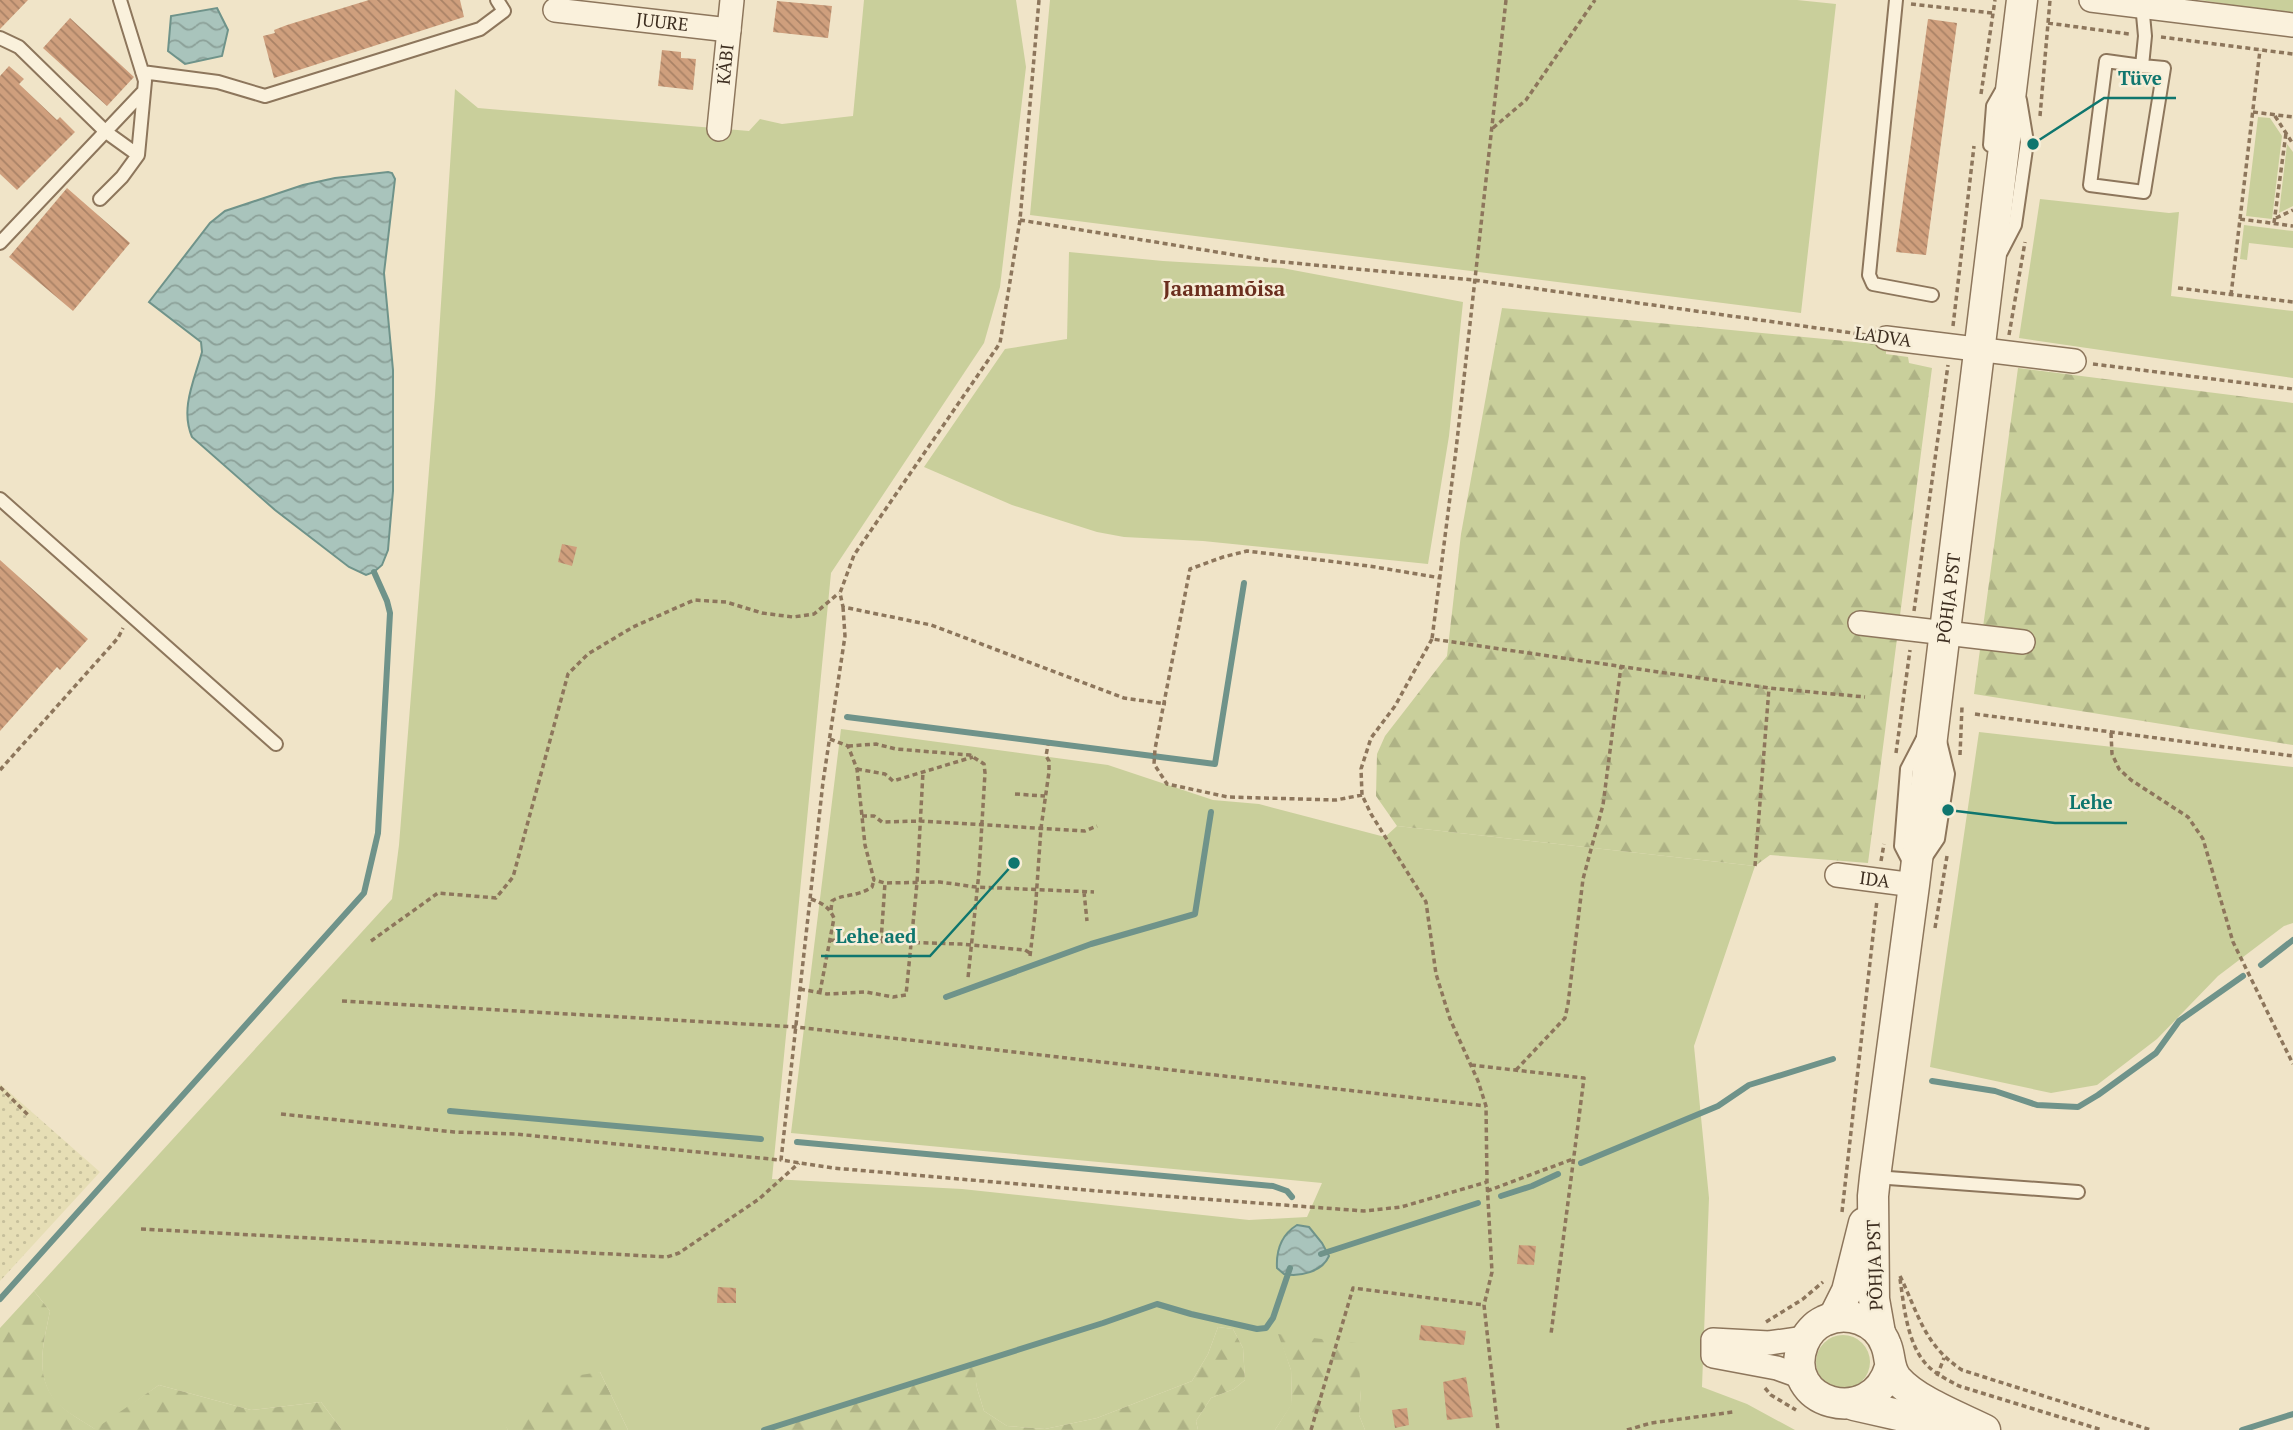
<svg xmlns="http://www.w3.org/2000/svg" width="2293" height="1430" font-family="'PT Serif',serif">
  <defs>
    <pattern id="farmland-dots" width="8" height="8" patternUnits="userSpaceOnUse" patternTransform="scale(1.75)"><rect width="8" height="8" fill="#e6deb5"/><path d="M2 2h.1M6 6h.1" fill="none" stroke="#c6bf9b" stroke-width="1.8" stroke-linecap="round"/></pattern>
    <pattern id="forest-firs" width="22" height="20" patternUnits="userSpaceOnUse" patternTransform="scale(1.75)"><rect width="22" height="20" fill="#c9cf9b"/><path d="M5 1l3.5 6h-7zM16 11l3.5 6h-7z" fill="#aeb285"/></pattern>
    <pattern id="water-waves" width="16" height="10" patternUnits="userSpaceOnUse" patternTransform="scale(1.75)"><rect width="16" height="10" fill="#a9c4bc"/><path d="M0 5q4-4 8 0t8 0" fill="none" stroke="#8ba098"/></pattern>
    <pattern id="building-back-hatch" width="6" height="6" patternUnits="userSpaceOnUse" patternTransform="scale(1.75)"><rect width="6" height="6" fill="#cf9f7d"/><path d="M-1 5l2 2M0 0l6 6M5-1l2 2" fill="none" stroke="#a98266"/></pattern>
  </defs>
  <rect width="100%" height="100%" fill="#f0e4c8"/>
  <path fill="url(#farmland-dots)" d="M0,1084L100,1172L0,1281Z"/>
  <path fill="#c9cf9b" d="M864,0H1016L1026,67L1000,287L984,343L831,573L772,1179L962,1189L1249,1220L1307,1217L1322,1183L791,1133L841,729L1108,765L1213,800L1259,804L1385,837L1397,826L1755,866L1694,1046L1709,1198L1702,1387L1747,1404L1795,1430H1365L1359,1415L1361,1390L1279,1334L1291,1370L1292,1404L1275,1430H1198L1196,1421L1211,1398L1234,1389L1245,1380L1243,1348L1233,1329L1218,1327L1208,1354L1192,1381L1097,1418L1045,1429L1007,1426L984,1411L977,1388L973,1364L764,1430H628L600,1372L505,1424L508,1430H342L321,1402L251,1410L159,1385L96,1430C83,1421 65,1412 55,1401C34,1374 44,1342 50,1311L34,1291L392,899L399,845L435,395L455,89L478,108L749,131L760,119L782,124L853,116Z
    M1050,0H1797L1836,4L1801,313L1030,215Z
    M2200,0H2293V14Z
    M2258,117L2270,118L2282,136L2272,219L2246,216Z
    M2287,144L2293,152V206L2279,213Z
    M2040,199L2169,213L2179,212L2171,296L2293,311V378L2019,338Z
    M2244,225L2293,231V248L2249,243L2247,260L2240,259Z
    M1069,252L1163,261L1282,268L1463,302L1449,436L1428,564L1203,541L1124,537L1097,532L1012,505L924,467L1005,349L1067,339Z
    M1979,732L2293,767V923L2284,926L2218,976L2157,1039L2097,1085L2051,1093L1930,1067Z
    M1816 1362a27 27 0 1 1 54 0a27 27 0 1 1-54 0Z"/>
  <path fill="url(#forest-firs)" d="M1502,308L1886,345V354L1908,357L1909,363L1932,368L1868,863L1770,855L1755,866L1397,826L1376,796L1377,754L1385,736L1447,656L1461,534Z
    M2018,368L2293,403V745L1974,694Z
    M34,1291L50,1311C44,1342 34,1373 55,1400C65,1412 83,1421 95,1429L159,1385L251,1410L321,1402L342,1430H0V1328Z
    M1218,1327L1233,1329L1243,1348L1245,1380L1234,1389L1211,1398L1196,1421L1198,1430H764L974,1364L977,1388L984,1411L1007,1426L1045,1429L1097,1418L1192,1381L1208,1354Z
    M1278,1334L1357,1343L1361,1390L1359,1415L1365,1430H1275L1292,1403L1291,1370Z
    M600,1372L628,1430H508L504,1424L561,1378Z"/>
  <path fill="url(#water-waves)" stroke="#6f938a" stroke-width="2" d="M217,8L228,30L222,56L185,64L168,51L171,16Z
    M388,172L392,173L395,179L384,273L393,370V491L388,550L382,565L374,572L366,575L349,567L275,510L192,437C180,409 194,381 202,352L201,342L149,302L210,223L225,211L303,185L335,178Z
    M1297,1225L1309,1227L1322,1243L1329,1256C1322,1272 1300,1277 1284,1274L1277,1268C1276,1250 1281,1235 1297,1225Z"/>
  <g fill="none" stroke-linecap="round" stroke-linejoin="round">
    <path stroke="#6f938a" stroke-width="6" d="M847,717L1215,764L1244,583
      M2261,965L2293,940
      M946,997L1091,944L1195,914L1211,812
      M1932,1081L1995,1091L2037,1105L2078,1107L2098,1095L2156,1053L2179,1021L2243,976
      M450,1111L761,1139
      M797,1142L1273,1186L1287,1191L1292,1197
      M1581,1163L1718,1106L1749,1085L1833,1059
      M1501,1196L1532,1186L1558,1174
      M1321,1254L1478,1203
      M0,1299L364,893L378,833L390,613L387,601L374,572
      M764,1430L1103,1323L1157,1304L1191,1314L1257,1329L1266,1328L1273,1318L1290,1268
      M2242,1430L2293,1414"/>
  </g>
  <path fill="url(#building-back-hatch)" d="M0,0H28L0,29Z
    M369,0H460L464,17L274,78L263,36L275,33L274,30L287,25Z
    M777,1L832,6L828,38L773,32Z
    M70,18L134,77L107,106L43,48Z
    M1928,19L1957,23L1926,255L1896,252Z
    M662,50L681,52V58L696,59L693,90L658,86Z
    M9,66L24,79L19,84L57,120L60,117L75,132L17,190L0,174V76Z
    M67,188L130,243L73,311L9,257Z
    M562,544L577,547L572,566L558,562Z
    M0,560L88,639L60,670L57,667L0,731Z
    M1519,1245L1536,1246L1534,1265L1517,1264Z
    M718,1287L736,1288V1303H717Z
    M1421,1325L1466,1331L1464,1345L1419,1340Z
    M1466,1377L1473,1417L1447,1420L1443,1382Z
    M1407,1408L1409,1425L1395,1428L1392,1410Z"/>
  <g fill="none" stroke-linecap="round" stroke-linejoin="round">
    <defs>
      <path id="service" d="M120,0L145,81L138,155
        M1896,0L1869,275L1873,284L1932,295
        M0,38L19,47L106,132L138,155L122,177L100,199
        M2142,66L2164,68L2144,192L2090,185L2106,61L2142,66L2145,36L2142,4
        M142,72L218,82L265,96L480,29L504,11L497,0
        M1990,145L1993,106L2001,92
        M0,243L142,93
        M2001,252L2015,225L2027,142L2020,100
        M0,499L276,744
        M1934,717L1948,774L1938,839L1915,873L1901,846L1907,769Z
        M1875,1177L2078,1192"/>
      <g id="minor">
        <path d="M2091,0L2293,25"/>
        <path id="s1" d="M555,10L729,30"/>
        <path id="s2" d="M719,129L732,0"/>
        <path d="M1886,338L2074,361"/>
        <path d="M1860,623L2023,642"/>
        <path id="s3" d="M1837,875L1914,885"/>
        <path d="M1802,1377L1777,1368L1713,1356V1340L1769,1343L1805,1338"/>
      </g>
      <g id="tertiary">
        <path d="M1834,1317L1847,1291L1864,1223"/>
        <path id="s4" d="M1880,1333L1874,1299L1873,1196L1875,1177L1914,885L2022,0"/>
        <path d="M1890,1367C1872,1430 1780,1404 1803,1344C1807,1334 1815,1325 1824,1321C1847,1310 1877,1320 1886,1345C1891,1357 1888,1368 1897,1379C1916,1401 1959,1417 1985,1430"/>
        <path d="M1854,1405L1960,1429"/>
      </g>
    </defs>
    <use href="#service" stroke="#8d765c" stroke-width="16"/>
    <use href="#minor" stroke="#8d765c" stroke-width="26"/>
    <use href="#tertiary" stroke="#8d765c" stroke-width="33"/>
    <path stroke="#8d765c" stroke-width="3.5" stroke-dasharray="5 3.5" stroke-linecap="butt" d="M1039,0L1020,220L1000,343L854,555L840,593L843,607L931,625L1124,698L1166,704
      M1506,0L1456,450L1432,639L1769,688L1865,697
      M1911,4L1992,13
      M2048,23L2129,34
      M2161,37L2293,54
      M1981,94L1995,0
      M2253,112L2293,117
      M2040,116L2050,0
      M2275,116L2293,144
      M1493,128L1526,100L1595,0
      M2276,218L2293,210
      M2240,219L2293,226
      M1020,220L1272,261L1474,280L1867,335
      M2274,223L2286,133
      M2178,288L2293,302
      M2231,295L2260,50
      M1953,326L1974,146
      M2009,335L2025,242
      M2093,364L2293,389
      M843,607L845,636L823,782L781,1160L833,1168L1110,1192L1364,1211L1401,1207L1487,1182
      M1914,611L1948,365
      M1432,639L1395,706L1371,738L1361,769L1362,795L1371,814L1426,902L1436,974L1450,1019L1478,1081L1486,1106L1487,1182L1492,1272L1484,1305L1498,1430
      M1975,714L2293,756
      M2111,733L2112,754L2119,769L2131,780L2188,817L2203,839L2233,942L2293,1064
      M830,739L848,746L857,769L865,845L874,880L885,883L940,882L976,887L1094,892
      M848,746L876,744L896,749L970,755L984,764L985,773L979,872L968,978
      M1896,753L1910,650
      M1960,755L1962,707
      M857,769L885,774L893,781L973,757
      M0,770L118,638L123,628
      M1015,794L1045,796
      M1362,795L1336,800L1228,797L1167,784L1154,764L1155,749L1190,569L1223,557L1247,551L1369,566L1441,578
      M862,816H874L882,822L921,821L1085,831L1097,826
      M1881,861L1884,844
      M1755,866L1769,688
      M1084,892L1087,921
      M811,899C822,903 829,907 834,918L820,992
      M831,910L832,901C841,894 858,897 872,887L874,880
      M1935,928L1947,856
      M830,940L961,944L1025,950L1030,953
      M371,941L438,893L496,898L513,877L568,674L588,654L633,627L694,600L726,602L762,613L793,617L814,614L839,593
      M881,941L885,883
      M1030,956L1035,914L1041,828L1049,772V761L1046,756L1048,745
      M800,989L827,994L866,992L893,997L906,995L917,883L923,772
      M342,1001L796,1027L1486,1106
      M1471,1065L1584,1078L1551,1334
      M1516,1070L1565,1018L1568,1004L1583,879L1603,805L1621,666
      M0,1087L29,1116
      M281,1114L454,1132L515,1134L780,1160
      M1487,1191L1573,1159
      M1842,1212L1877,900
      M141,1229L667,1257L679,1253L759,1199L799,1163
      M1900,1276C1919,1315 1924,1345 1962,1370L2151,1430
      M1900,1279C1904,1306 1907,1343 1926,1364C1935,1374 1948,1380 1959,1386L2102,1430
      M1766,1322L1803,1299L1823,1282
      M1937,1376L1944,1358
      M1765,1388L1771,1395L1796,1410
      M1311,1430L1353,1288L1484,1305
      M1627,1430L1651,1423L1733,1412"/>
    <use href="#service" stroke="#faf1dc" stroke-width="12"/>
    <use href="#minor" stroke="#faf1dc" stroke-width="23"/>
    <use href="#tertiary" stroke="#faf1dc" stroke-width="30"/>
  </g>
  <g text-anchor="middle" stroke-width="5" stroke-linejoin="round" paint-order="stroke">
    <g font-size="18" fill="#3d2e20" stroke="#f7eed8">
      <text dy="6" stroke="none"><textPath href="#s1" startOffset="108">JUURE</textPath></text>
      <text dy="6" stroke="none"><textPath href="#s2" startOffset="65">KÄBI</textPath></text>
      <text transform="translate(1883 337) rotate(8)" y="6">LADVA</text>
      <text dy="6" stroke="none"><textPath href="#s4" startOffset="740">PÕHJA PST</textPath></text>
      <text dy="6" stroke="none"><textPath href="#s3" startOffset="38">IDA</textPath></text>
      <text transform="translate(1875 1265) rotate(-92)" y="6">PÕHJA PST</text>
    </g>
    <g font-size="21" font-weight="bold" fill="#6b2e1e" stroke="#f7eed8">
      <text x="1224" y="296">Jaamamõisa</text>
    </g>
  </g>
  <path fill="none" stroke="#0f766e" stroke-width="2.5" d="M2033 144L2104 98H2176M1948 810L2055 823H2127M1014 863L930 956H821"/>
  <g fill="#0f766e" stroke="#f7eed8" stroke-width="2.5">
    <circle cx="2033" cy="144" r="7"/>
    <circle cx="1948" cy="810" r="7"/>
    <circle cx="1014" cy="863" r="7"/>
  </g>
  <g font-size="19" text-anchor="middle" font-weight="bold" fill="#0f766e" stroke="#f7eed8" stroke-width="5" stroke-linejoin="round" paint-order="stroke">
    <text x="2140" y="85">Tüve</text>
    <text x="2091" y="809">Lehe</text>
    <text x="876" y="943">Lehe aed</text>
  </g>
</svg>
